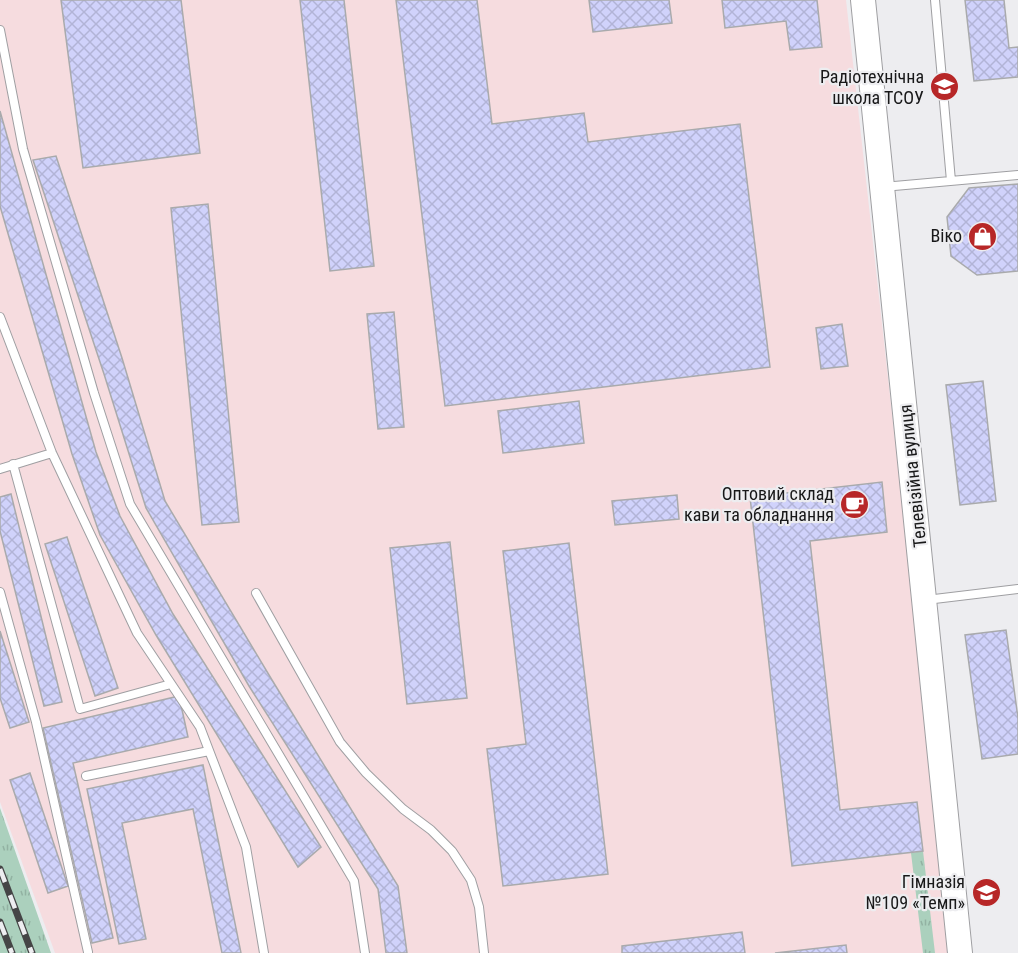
<svg xmlns="http://www.w3.org/2000/svg" width="1018" height="953" font-family="'Roboto Condensed',sans-serif">
  <defs>
    <pattern id="grass-tufts" width="24" height="20" patternUnits="userSpaceOnUse" patternTransform="scale(1.5)"><rect width="24" height="20" fill="#abd0bd"/><path d="M3 7l-1-3M5 7V3M7 7l1-3M15 17l-1-3M17 17v-4M19 17l1-3" fill="none" stroke="#92b2a2"/></pattern>
    <pattern id="building-cross-hatch" width="8" height="8" patternUnits="userSpaceOnUse" patternTransform="scale(1.5)"><rect width="8" height="8" fill="#d0d2fb"/><path d="M0 0l8 8M0 8l8-8" fill="none" stroke="#b2b4d7"/></pattern>
  </defs>
  <rect width="100%" height="100%" fill="#ededf0"/>
  <path fill="#f6dcdf" d="M0,0H846L952,953H55L0,802Z"/>
  <path fill="url(#grass-tufts)" d="M0,808L51,953H0Z
    M923,851L935,953H923L911,853Z"/>
  <path fill="url(#building-cross-hatch)" stroke="#a9aaac" stroke-width="1.5" d="M61,0H181L200,153L83,168Z
    M300,0H344L374,266L330,271Z
    M396,0H477L492,124L584,113L588,142L740,124L770,367L445,406Z
    M589,0H669L672,23L593,32Z
    M722,0H817L822,47L790,50L786,21L725,28Z
    M965,0H1004L1009,48L1018,47V77L974,81Z
    M0,111L96,452L120,516L173,614L321,847L298,867L156,635L100,535L72,454L0,206Z
    M56,156L122,358L165,501L272,680L398,886L407,953H386L378,889L249,686L146,508L104,374L33,160Z
    M1018,184V271L977,275L951,256L947,217L969,188Z
    M208,204L239,522L202,525L171,208Z
    M394,312L404,427L378,429L367,314Z
    M842,324L848,366L821,369L816,328Z
    M983,381L996,501L960,505L946,385Z
    M579,401L584,443L503,453L498,411Z
    M882,482L887,532L810,541L840,810L917,802L923,851L792,866L750,497Z
    M11,494L62,702L44,706L0,531V497Z
    M677,495L679,519L615,525L612,501Z
    M67,537L118,688L95,696L45,544Z
    M450,542L467,698L407,704L390,548Z
    M569,543L608,874L503,886L487,749L526,744L503,551Z
    M1006,630L1018,718V754L982,759L965,635Z
    M0,631L29,722L10,728L0,698Z
    M179,696L188,737L73,763L113,938L92,943L43,728Z
    M203,765L241,953H222L193,809L122,823L146,939L119,944L87,789Z
    M30,773L68,886L48,893L10,780Z
    M742,932L745,953H622V946Z
    M846,945L847,953H775Z"/>
  <g fill="none" stroke-linecap="round" stroke-linejoin="round">
    <defs>
      <path id="lane" d="M935,0L951,181
        M0,30L23,149L94,393L130,504L354,881L365,953
        M883,187L1018,175
        M0,317L52,453L137,633L200,727L246,847L264,953
        M13,464L80,709L171,684
        M0,469L52,453
        M0,592L36,722L88,952
        M256,593L340,742L366,773L403,809L431,830L452,851L471,880L479,907L484,953
        M926,600L1018,589
        M86,776L209,751"/>
      <path id="secondary" d="M863,0L960,953"/>
    </defs>
    <use href="#lane" stroke="#9f9fa2" stroke-width="10"/>
    <use href="#secondary" stroke="#9f9fa2" stroke-width="26"/>
    <use href="#lane" stroke="#fff" stroke-width="8"/>
    <use href="#secondary" stroke="#fff" stroke-width="24"/>
    <defs>
      <path id="rail" d="M0,869L32,953
        M0,922L12,953"/>
    </defs>
    <use href="#rail" stroke="#454546" stroke-width="7"/>
    <use href="#rail" stroke="#ededf0" stroke-width="4.5" stroke-dasharray="14" stroke-linecap="butt"/>
  </g>
  <defs>
    <symbol id="school-disc" viewBox="-11 -11 22 22"><circle r="9.5" fill="#b72727" stroke="#ededf0"/><path d="M0-5L7-2L0 1L-7-2ZM-4 1L0 2.5L4 1V4Q0 6-4 4Z" fill="#fff"/></symbol>
    <symbol id="shop-disc" viewBox="-11 -11 22 22"><circle r="9.5" fill="#b72727" stroke="#ededf0"/><path d="M-5-2.5h2.3a2.7 3.5 0 0 1 5.4 0H5L5.5 6h-11ZM-1.5-2.5h3a1.5 2.3 0 0 0-3 0Z" fill="#fff"/></symbol>
    <symbol id="cafe-disc" viewBox="-11 -11 22 22"><circle r="9.5" fill="#b72727" stroke="#ededf0"/><path d="M-5.5-4.5H6V0H3Q3 3.5 0 3.5H-2.5Q-5.5 3.5-5.5 0ZM3-3.2v2h1.7v-2ZM-6 4.5H4V6H-6Z" fill="#fff"/></symbol>
  </defs>
  <g fill-rule="evenodd">
    <use href="#school-disc" x="928" y="70" width="33" height="33"/>
    <use href="#shop-disc" x="966" y="220" width="33" height="33"/>
    <use href="#cafe-disc" x="838" y="488" width="33" height="33"/>
    <use href="#school-disc" x="970" y="876" width="33" height="33"/>
  </g>
  <g text-anchor="middle" stroke-width="4.5" stroke-linejoin="round" paint-order="stroke">
    <g font-size="18" fill="#181819" stroke="#ededf0" text-anchor="end">
      <text x="924" y="83">Радіотехнічна<tspan x="924" dy="21">школа ТСОУ</tspan></text>
      <text x="962" y="242">Віко</text>
      <text x="834" y="500">Оптовий склад<tspan x="834" dy="21">кави та обладнання</tspan></text>
      <text x="965" y="888">Гімназія<tspan x="965" dy="21">№109 «Темп»</tspan></text>
    </g>
    <g font-size="18" fill="#181819" stroke="#ededf0">
      <text transform="translate(913 476) rotate(-96)" y="6">Телевізійна вулиця</text>
    </g>
  </g>
</svg>
